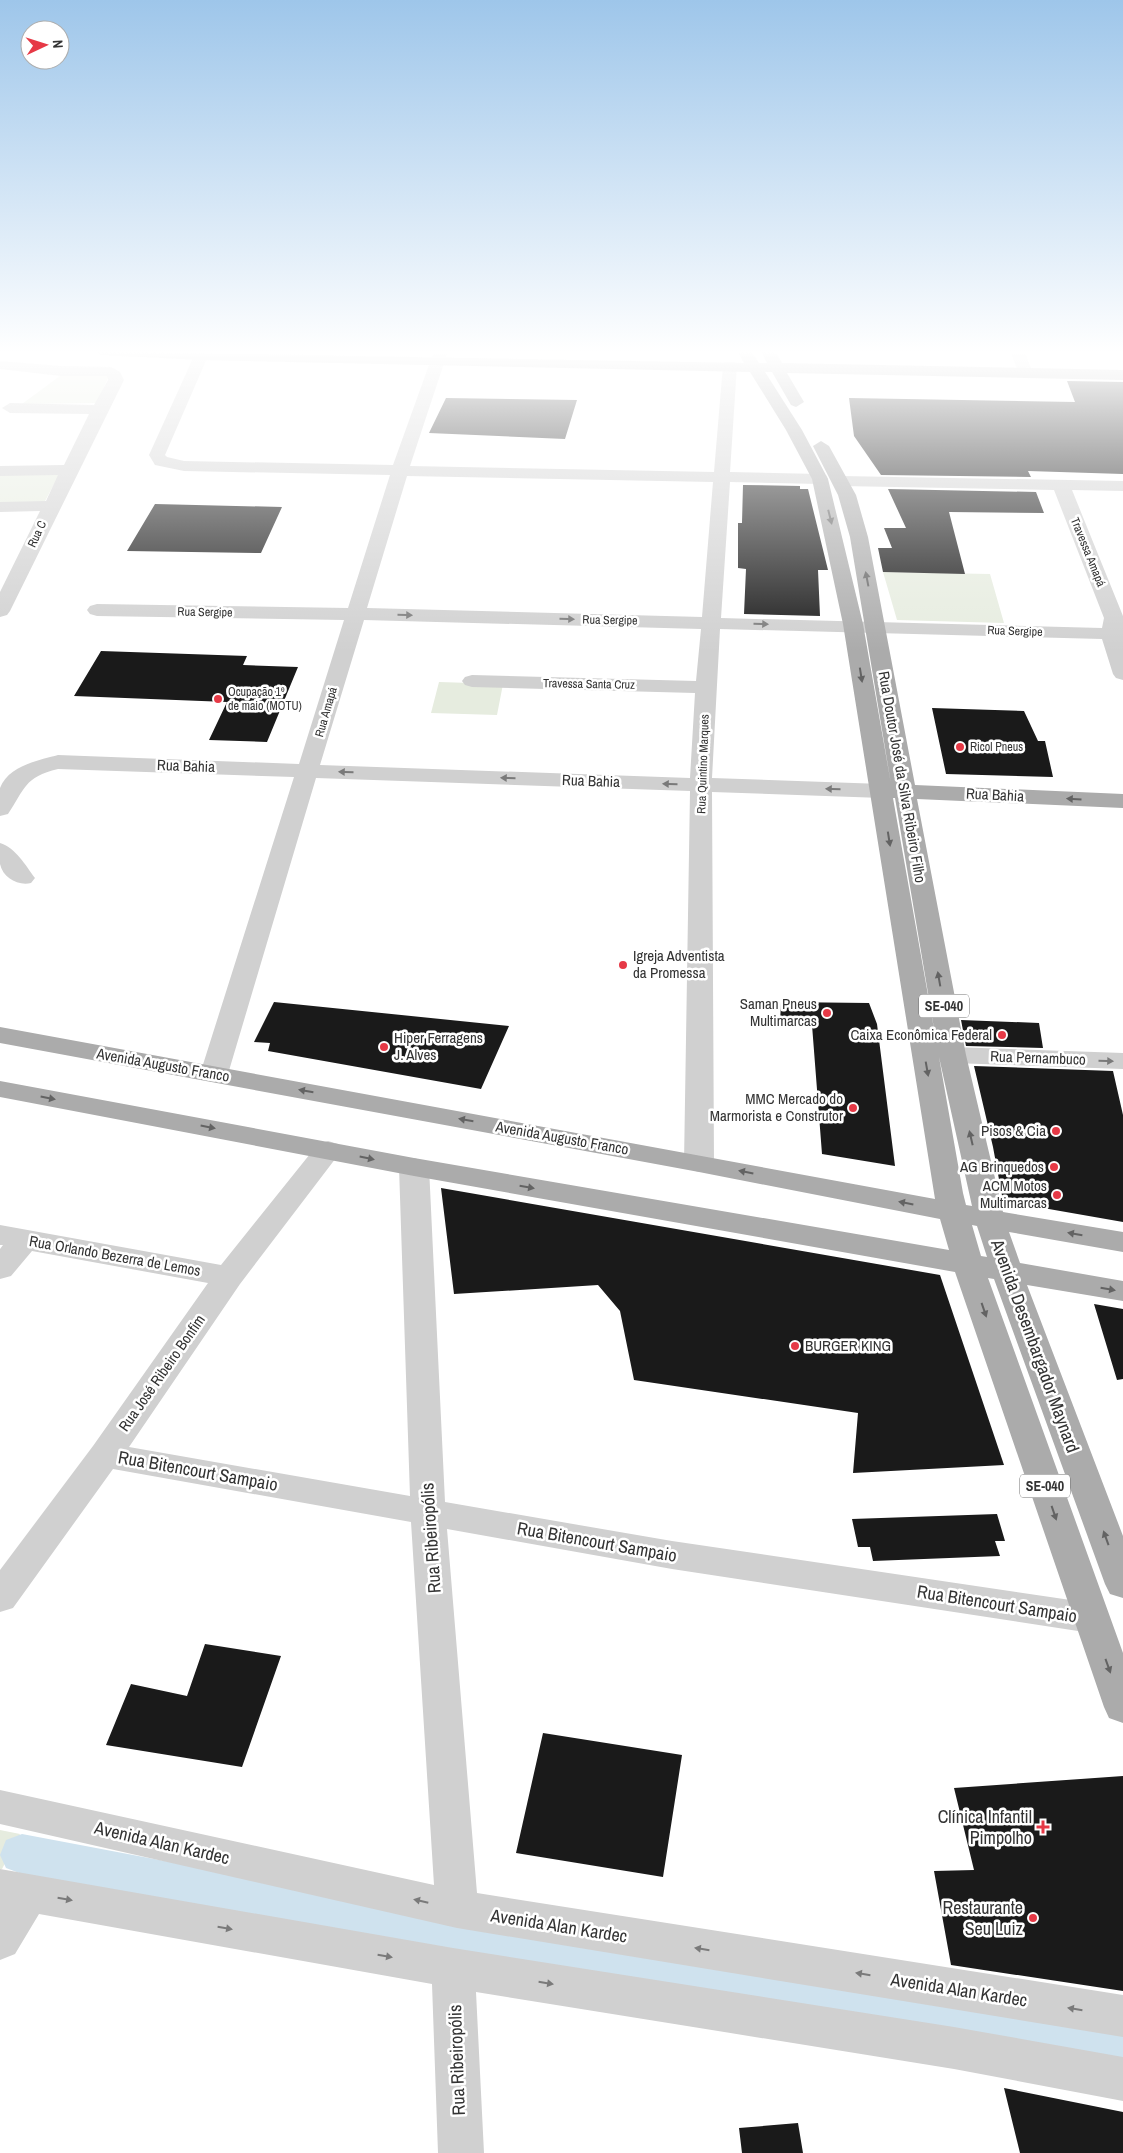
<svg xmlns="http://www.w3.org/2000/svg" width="1123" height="2153" font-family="'Archivo Narrow',sans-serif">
  <rect width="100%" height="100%" fill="#fff"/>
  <path fill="#e6ecdf" d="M64,373H110L97,403L22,404Z
    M60,473L44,503L0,504V474Z
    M883,572L990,574L1004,623L897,620Z
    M439,682L503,684L497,715L431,713Z
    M0,1830L20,1834L2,1869H0Z"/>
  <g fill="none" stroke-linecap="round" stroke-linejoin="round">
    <path fill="#cfe2ee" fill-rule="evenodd" d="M22,1834L460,1917L1123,2026V2072L460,1959L22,1874L6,1868L0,1855L6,1840Z"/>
  </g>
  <path fill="#1a1a1a" d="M1067,381L1123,382V474L1028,471L1031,477L881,475L854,436L849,398L1075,402Z
    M446,398L577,400L565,439L429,433Z
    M743,485L800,486V489H808L828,570H818L820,616L744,614L746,569L738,568V523H742Z
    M888,489L1036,492L1044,513L949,512L965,574L883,572L878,548H892L884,528H906Z
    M155,504L282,507L261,553L127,551Z
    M101,651L247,656L243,665L298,667L267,742L209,740L227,702L74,696Z
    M932,708L1024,711L1038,741H1045L1053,777L946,774Z
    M274,1002L509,1026L481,1089L268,1051L270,1043L254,1042Z
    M781,1002L869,1003L877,1024L895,1166L822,1154L812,1025L780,1024Z
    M961,1020L1039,1023L1043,1048L966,1046Z
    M974,1066L1113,1071L1123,1115V1222L1003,1201L993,1147Z
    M441,1188L940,1275L1004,1465L853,1473L858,1413L634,1380L620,1311L598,1285L454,1294Z
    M1094,1304L1123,1309V1379L1117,1380Z
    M997,1514L1005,1541H995L1000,1556L873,1561L870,1547H858L852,1519Z
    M205,1644L281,1656L242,1767L106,1745L131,1684L187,1696Z
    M543,1733L682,1755L663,1877L516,1853Z
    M1123,1776V1991L951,1965L934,1871L974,1870L954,1788Z
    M1004,2088L1123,2112V2153H1020Z
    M798,2123L803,2153H742L739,2128Z"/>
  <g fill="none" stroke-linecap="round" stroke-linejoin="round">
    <path fill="#d0d0d0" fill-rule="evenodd" d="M434,351H448L410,466L714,472L723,365L725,362H735L737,365L730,472L820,474L826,475L828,479L826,483L820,484L730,482L721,618L1102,628L1104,618L1054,490L841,486L835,485L833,481L835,477L841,476L1123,481V491L1072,490L1123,616V680L1116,678L1113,674L1102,639L720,629L712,778L882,784L890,786L893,791L890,796L882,798L712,792L714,1163L709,1169L699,1172L689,1169L684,1163L690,791L316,778L228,1074L224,1080L214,1082L204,1080L200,1074L294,777L58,769C24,777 25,789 8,814L0,816C0,808 0,795 0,788C8,766 39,760 58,755L299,764L344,620L97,616L90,614L87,610L90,606L97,604L348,608L390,475L184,471L155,465L149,455L194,356L201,352L208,356L165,455L167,457L184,461L393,465ZM407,476L713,482L702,617L367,608ZM364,620L701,629L696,681L472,675L465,677L462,681L465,685L472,687L695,693L690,778L320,765Z
      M1010,351H1024L1033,373L1030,376H1020Z
      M0,361L61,366L111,367L120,372L124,380L10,611L7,615L0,617V592L40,511L0,512V502L46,501L58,475L0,476V466L64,465L89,414L10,413L2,408L10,403L94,405L108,380L107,376H61L0,369Z
      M0,843C15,847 26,866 35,878L31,883C18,886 3,878 0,864C0,858 0,849 0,843Z
      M952,1047L1123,1053V1069L952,1063L942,1061L938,1055L942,1049Z
      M328,1141L338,1144L342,1150L240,1284L129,1447L410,1496L399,1167L404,1161L414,1158L424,1161L429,1167L445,1502L672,1541L1091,1603L1104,1608L1110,1618L1104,1628L1091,1633L672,1569L447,1529L477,1893L1123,1995V2037L457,1928L0,1824V1790L434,1885L411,1522L113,1469L13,1608L0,1612V1570L93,1446L208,1283L32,1251L11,1276L0,1279V1249L3,1245H0V1225L221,1265L318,1144Z
      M0,1869L453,1948L954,2027L1123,2057V2101L954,2069L476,1992L484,2153H438L432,1984L39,1914L15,1954L0,1960Z"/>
    <path fill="#ababab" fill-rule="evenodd" d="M93,351L744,363L737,351H751L759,363H767L761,351H775L782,363L1123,370V380L787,373L804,402L796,407L791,405L772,372H765L802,430L828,479L863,624L891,784L850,537L838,495L813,446L821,441L829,446L856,495L868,537L915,785L1123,794V808L917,799L966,1055L1003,1212L1123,1232V1252L1009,1232L1020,1263L1123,1281V1301L1027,1285L1123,1536V1598L1110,1594L1105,1584L994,1279L988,1278L1123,1653V1723L1109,1718L1104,1707L955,1272L414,1176L0,1097V1081L414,1158L949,1250L940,1219L699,1172L0,1043V1027L935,1199L843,624L812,479L786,430L750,372L201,360L100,355ZM893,798H895L936,1040ZM939,1057L972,1206L966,1205L963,1193ZM972,1225L977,1226L987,1257L981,1256Z"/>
  </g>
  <defs><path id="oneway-solid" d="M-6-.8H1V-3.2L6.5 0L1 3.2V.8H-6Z" transform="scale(1.25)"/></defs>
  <g fill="#636363">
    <use href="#oneway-solid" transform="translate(830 517) rotate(76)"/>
    <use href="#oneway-solid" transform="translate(867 579) rotate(-101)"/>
    <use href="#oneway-solid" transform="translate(861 675) rotate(81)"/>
    <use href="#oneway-solid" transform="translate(1074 799) rotate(-177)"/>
    <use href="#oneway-solid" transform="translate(889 839) rotate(81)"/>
    <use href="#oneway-solid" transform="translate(939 979) rotate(-100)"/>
    <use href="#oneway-solid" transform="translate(927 1069) rotate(80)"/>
    <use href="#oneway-solid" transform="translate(306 1091) rotate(-170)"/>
    <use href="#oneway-solid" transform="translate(48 1098) rotate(11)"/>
    <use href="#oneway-solid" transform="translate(466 1120) rotate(-170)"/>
    <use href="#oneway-solid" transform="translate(208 1127) rotate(11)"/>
    <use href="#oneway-solid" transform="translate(971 1138) rotate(-103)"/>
    <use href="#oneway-solid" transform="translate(367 1158) rotate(12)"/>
    <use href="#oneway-solid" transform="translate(746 1172) rotate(-169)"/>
    <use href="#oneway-solid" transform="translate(527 1187) rotate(10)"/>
    <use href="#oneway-solid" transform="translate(906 1203) rotate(-169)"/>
    <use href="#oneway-solid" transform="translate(1075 1234) rotate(-170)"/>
    <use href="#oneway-solid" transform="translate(1108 1289) rotate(10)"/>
    <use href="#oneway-solid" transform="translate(984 1310) rotate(71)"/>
    <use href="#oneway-solid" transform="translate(1054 1513) rotate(71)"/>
    <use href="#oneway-solid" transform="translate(1106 1538) rotate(-110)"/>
    <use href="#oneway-solid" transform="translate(1108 1666) rotate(70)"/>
  </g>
  <g fill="#7a7a7a">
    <use href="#oneway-solid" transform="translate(405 615) rotate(1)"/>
    <use href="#oneway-solid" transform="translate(567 619) rotate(1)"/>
    <use href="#oneway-solid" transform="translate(761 624) rotate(2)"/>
    <use href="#oneway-solid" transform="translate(346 772) rotate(-178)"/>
    <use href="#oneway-solid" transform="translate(508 778) rotate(-178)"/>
    <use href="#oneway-solid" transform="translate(670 784) rotate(-178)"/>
    <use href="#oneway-solid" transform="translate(833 789) rotate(-178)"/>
    <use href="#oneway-solid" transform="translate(1106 1061) rotate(2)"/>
    <use href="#oneway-solid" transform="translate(65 1899) rotate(10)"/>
    <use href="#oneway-solid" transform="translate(421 1901) rotate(-167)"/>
    <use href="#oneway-solid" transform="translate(225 1928) rotate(10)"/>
    <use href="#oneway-solid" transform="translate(702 1949) rotate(-171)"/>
    <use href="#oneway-solid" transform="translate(385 1956) rotate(10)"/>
    <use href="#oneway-solid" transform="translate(863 1974) rotate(-171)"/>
    <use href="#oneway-solid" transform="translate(546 1983) rotate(9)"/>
    <use href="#oneway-solid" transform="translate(1075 2009) rotate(-171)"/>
  </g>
  <linearGradient id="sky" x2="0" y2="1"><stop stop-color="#9ec6ea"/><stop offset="0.54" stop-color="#fff"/><stop offset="1" stop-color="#fff" stop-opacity="0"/></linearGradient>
  <rect width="1123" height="652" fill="url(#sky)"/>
  <g fill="#e63946" stroke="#fff" stroke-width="2">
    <circle cx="218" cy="699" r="5"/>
    <circle cx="960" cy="747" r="5"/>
    <circle cx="623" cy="965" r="5"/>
    <circle cx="827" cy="1013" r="5"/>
    <circle cx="1002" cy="1035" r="5"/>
    <circle cx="384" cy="1047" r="5"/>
    <circle cx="853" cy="1108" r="5"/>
    <circle cx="1056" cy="1131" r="5"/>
    <circle cx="1054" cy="1167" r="5"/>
    <circle cx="1057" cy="1195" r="5"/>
    <circle cx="795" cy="1346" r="5"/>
    <path d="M1040.5 1819.5h5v5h5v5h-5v5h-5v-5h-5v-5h5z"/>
    <circle cx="1033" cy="1918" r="5"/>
  </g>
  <g text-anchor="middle" stroke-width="5" stroke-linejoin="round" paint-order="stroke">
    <g font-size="12" fill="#333" stroke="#fff">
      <text transform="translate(37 534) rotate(-65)" y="4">Rua C</text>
      <text transform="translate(1088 552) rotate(68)" y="4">Travessa Amapá</text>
      <text transform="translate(205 612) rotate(1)" y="4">Rua Sergipe</text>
      <text transform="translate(610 620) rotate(1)" y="4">Rua Sergipe</text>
      <text transform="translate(1015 631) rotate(2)" y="4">Rua Sergipe</text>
      <text transform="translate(589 684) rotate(1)" y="4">Travessa Santa Cruz</text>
      <text transform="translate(326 712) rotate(-74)" y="4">Rua Amapá</text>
      <text transform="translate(703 764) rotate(-88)" y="4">Rua Quintino Marques</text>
    </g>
    <g font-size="12" fill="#333" stroke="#fff" text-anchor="start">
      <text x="228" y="696">Ocupação 1º<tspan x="228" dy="14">de maio (MOTU)</tspan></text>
      <text x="970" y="751">Ricol Pneus</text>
    </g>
    <g fill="#fff" stroke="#707070" stroke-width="1">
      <rect x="919" y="994.5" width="50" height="23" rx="4"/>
      <rect x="1020" y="1474.5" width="50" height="23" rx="4"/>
    </g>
    <g font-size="14" font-weight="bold" fill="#333">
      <text x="944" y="1011">SE-040</text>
      <text x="1045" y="1491">SE-040</text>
    </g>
    <g font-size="15" fill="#333" stroke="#fff">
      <text transform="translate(186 766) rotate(2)" y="5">Rua Bahia</text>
      <text transform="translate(902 777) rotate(80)" y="5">Rua Doutor José da Silva Ribeiro Filho</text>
      <text transform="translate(591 781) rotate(2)" y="5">Rua Bahia</text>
      <text transform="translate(995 795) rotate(3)" y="5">Rua Bahia</text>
      <text transform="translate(1038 1058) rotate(2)" y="5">Rua Pernambuco</text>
      <text transform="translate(163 1065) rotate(10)" y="5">Avenida Augusto Franco</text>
      <text transform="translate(562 1138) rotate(10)" y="5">Avenida Augusto Franco</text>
      <text transform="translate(115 1256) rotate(10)" y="5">Rua Orlando Bezerra de Lemos</text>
      <text transform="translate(162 1373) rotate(-55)" y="5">Rua José Ribeiro Bonfim</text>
    </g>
    <g font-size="15" fill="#333" stroke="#fff" text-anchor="end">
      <text x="633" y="961" text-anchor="start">Igreja Adventista<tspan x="633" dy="17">da Promessa</tspan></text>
      <text x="817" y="1009">Saman Pneus<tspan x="817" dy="17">Multimarcas</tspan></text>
      <text x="992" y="1040">Caixa Econômica Federal</text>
      <text x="394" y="1043" text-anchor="start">Hiper Ferragens<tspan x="394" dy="17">J. Alves</tspan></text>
      <text x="843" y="1104">MMC Mercado do<tspan x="843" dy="17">Marmorista e Construtor</tspan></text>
      <text x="1046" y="1136">Pisos &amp; Cia</text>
      <text x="1044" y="1172">AG Brinquedos</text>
      <text x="1047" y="1191">ACM Motos<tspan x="1047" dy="17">Multimarcas</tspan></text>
      <text x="805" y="1351" text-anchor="start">BURGER KING</text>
    </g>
    <g font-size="18" fill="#333" stroke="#fff">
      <text transform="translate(1035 1346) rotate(70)" y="6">Avenida Desembargador Maynard</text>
      <text transform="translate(198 1471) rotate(10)" y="6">Rua Bitencourt Sampaio</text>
      <text transform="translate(431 1538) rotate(-94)" y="6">Rua Ribeiropólis</text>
      <text transform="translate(597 1542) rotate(10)" y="6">Rua Bitencourt Sampaio</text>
      <text transform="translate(997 1604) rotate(9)" y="6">Rua Bitencourt Sampaio</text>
      <text transform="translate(162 1843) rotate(13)" y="6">Avenida Alan Kardec</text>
      <text transform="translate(559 1926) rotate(9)" y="6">Avenida Alan Kardec</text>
      <text transform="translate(959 1990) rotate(9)" y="6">Avenida Alan Kardec</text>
      <text transform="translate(457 2060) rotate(-92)" y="6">Rua Ribeiropólis</text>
    </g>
    <g font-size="18" fill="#333" stroke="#fff" text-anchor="end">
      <text x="1032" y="1823">Clínica Infantil<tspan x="1032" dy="21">Pimpolho</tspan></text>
      <text x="1023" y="1914">Restaurante<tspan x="1023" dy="21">Seu Luiz</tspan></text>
    </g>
  </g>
  <g transform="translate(45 45) rotate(86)"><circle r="24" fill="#ffffff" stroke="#adadad"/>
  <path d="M0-4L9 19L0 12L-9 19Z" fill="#e63946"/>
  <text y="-8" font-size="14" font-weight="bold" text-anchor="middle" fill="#333333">N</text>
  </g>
</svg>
